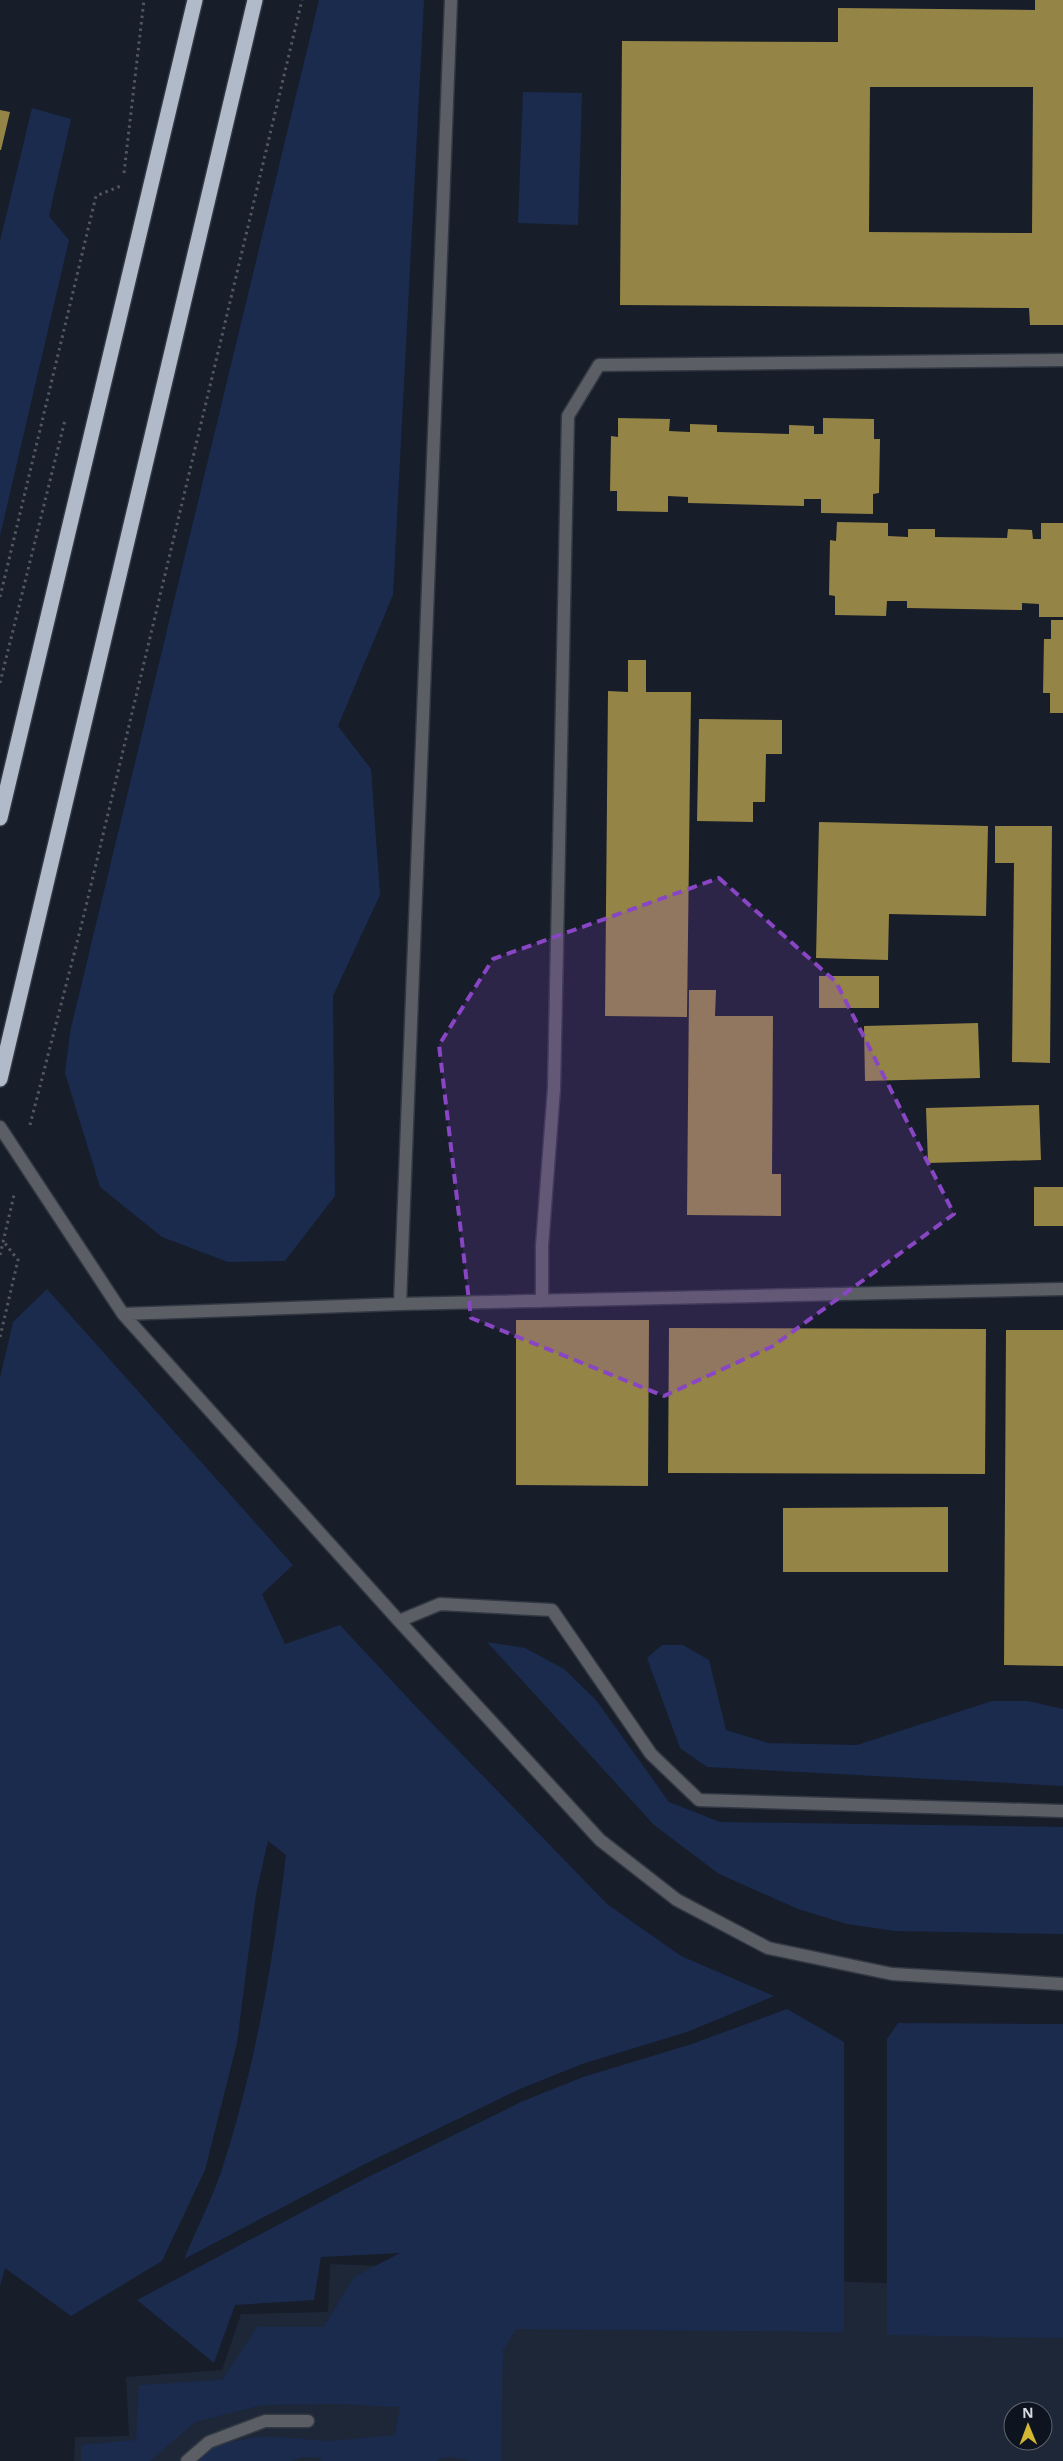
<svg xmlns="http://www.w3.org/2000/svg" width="1063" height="2461" font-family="'Open Sans',sans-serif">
  <rect width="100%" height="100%" fill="#171d29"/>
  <path fill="#1e2737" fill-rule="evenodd" d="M330,2264L1063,2289V2461H74L75,2437L129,2436L126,2377L222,2370L241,2314L328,2312ZM1013,2411H1043V2441H1013Z"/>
  <path fill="#1a2b4e" d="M319,0H424L393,595L338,726L371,769L380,895L333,996L335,1196L285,1261L228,1262L162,1237L100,1187L65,1073L70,1032Z
    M523,92L582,93L578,225L518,223Z
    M32,108L71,119L49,216L69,240L0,536V241Z
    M47,1289L293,1565L262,1594L285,1644L340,1625L421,1712L607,1904L681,1956L774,1996L687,2032L582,2064L520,2089L367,2163L184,2259C196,2230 211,2201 221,2172C255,2069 273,1962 286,1855L268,1841L256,1894L237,2043L205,2170L162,2261L71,2316L5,2268L0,2286V1378L13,1322Z
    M487,1642L525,1648L564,1669L596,1700L669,1802L720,1822L1063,1827V1934L895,1931L847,1924L798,1909L719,1874L654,1825Z
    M662,1645H683L709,1660L726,1730L768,1743L857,1745L992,1701H1028L1063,1709V1786L707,1767L680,1748L647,1658Z
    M787,2009L844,2042V2332L516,2329L503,2350L501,2461H470L452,2457L440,2458L437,2461H321L319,2457H302L291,2461H192L219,2444L263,2436L329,2441L395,2435L400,2407L338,2404L262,2405L195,2422L150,2461H81V2445L136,2440L139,2385L222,2380L257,2327H324L354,2277L400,2253L321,2257L314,2300L235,2305L214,2363L137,2300L364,2179L523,2101L583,2077L692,2044Z
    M898,2023L1063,2024V2338L887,2335V2039Z"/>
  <path fill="#948446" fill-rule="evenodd" d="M1035,0H1063V325H1030L1029,308L620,305L622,41L838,42V8L1035,10ZM870,87H1033L1032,233L869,232Z
    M0,110L10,112L1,150H0Z
    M618,418L670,419L669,431L690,432V424L717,425V432L789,434V425L814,426V434H823V418L874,419V439H880L879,493L873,494V514L821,513V499H804V506L688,503V497L668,496V512L617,511V491H610L611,436L618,437Z
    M837,522L888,523V536L908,537V529H935V537L1007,538L1008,529L1032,530L1033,539H1041V523H1063V617H1039V604L1022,603V610L907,608V601H887L886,616L835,615V596L829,595L830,540L836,541Z
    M1051,620H1063V713H1050V693H1043L1044,639H1051Z
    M628,660H646V692H691L687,1017L605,1016L608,691L628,692Z
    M699,719L782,720V754H766L765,802H753V822L697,821Z
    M819,822L988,826L986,916L889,914L888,960L816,958Z
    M995,826H1052L1050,1063L1012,1062L1014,863H995Z
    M819,976H879V1008H819Z
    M689,990H716L715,1016H773L772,1174H781V1216L687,1215Z
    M978,1023L980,1078L865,1081L864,1026Z
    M1039,1105L1041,1160L928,1163L926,1108Z
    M1034,1187H1063V1226H1034Z
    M516,1320H649L648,1486L516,1485Z
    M669,1328L986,1329L985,1474L668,1473Z
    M1006,1330H1063V1666L1004,1665Z
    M948,1507V1572H783V1508Z"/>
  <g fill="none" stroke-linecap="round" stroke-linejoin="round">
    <defs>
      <path id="minor" d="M0,1127L123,1314L399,1621L600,1840L677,1900L768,1948L892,1974L1063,1984
        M542,1301V1246L554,1088L568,416L599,365L1063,360
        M400,1304L451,0
        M123,1314L400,1304L1063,1289
        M399,1621L440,1604L552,1610L651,1754L699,1800L1063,1811
        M187,2461L209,2442L265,2421H308"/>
      <path id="highway" d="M0,818L195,0
        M0,1079L255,0"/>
    </defs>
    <use href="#minor" stroke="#323843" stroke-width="15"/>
    <use href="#highway" stroke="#323843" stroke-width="18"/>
    <path stroke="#525762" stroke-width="3" stroke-dasharray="2.5 4" stroke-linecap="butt" d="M124,173L144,0
      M0,597L96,196L123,185
      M0,683L65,420
      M30,1125L81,927L302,0
      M0,1255L14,1195
      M0,1337L18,1260L4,1242"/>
    <use href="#minor" stroke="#5b5e64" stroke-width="12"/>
    <use href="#highway" stroke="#b1bac9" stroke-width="15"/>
  </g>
  <path fill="#8946c4" fill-opacity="0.2" stroke="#8946c4" stroke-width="4" stroke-dasharray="10 6" stroke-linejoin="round" d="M719,878L836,982L954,1214L773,1346L664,1396L471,1318L439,1045L493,959Z"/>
  <g transform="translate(1028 2426) rotate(359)"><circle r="24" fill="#0e141f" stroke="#5e646d"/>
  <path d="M0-4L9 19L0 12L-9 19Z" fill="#d4b635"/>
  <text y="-8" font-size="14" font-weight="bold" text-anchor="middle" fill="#d6dbe3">N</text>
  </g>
</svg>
